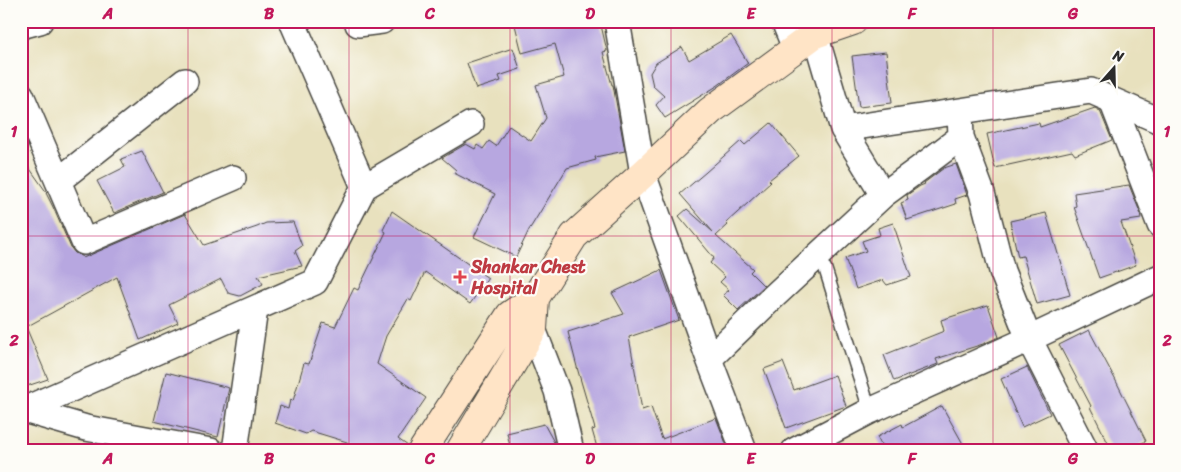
<svg xmlns="http://www.w3.org/2000/svg" width="1181" height="472" font-family="Sriracha,sans-serif">
  <rect width="100%" height="100%" fill="#fdfcf7"/>
  <filter id="ink" filterUnits="userSpaceOnUse"><feTurbulence type="fractalNoise" baseFrequency=".02" numOctaves="2"/><feDisplacementMap in="SourceGraphic" scale="10" xChannelSelector="R" yChannelSelector="G"/><feConvolveMatrix kernelMatrix="1 2 1 2 8 2 1 2 1" color-interpolation-filters="sRGB"/></filter>
  <filter id="wash" filterUnits="userSpaceOnUse"><feTurbulence type="fractalNoise" baseFrequency=".0096" numOctaves="4" result="noise"/><feDisplacementMap in="SourceGraphic" scale="20" xChannelSelector="R" yChannelSelector="G"/><feGaussianBlur stdDeviation="1.12" result="paint"/><feColorMatrix in="noise" values="0 0 0 0 0 0 0 0 0 0 0 0 0 0 0 0 0 1.4 0 .05"/><feComposite in="paint" operator="in"/></filter>
  <g filter="url(#wash)">
    <rect width="100%" height="100%" fill="#e8e1be"/>
    <g id="blocks">
      <path fill="#b7a7e0" d="M514,21H600L607,51L603,52L612,85H613L625,151L595,157L596,160L567,168L529,230L516,257L474,237L495,194L454,173L456,170L442,158L466,144L475,149L477,145L483,149L489,141L496,146L509,126L531,141L546,118L536,85L564,77L555,44L522,53Z
        M731,35L748,63L717,86L665,118L656,105L664,96L653,86L650,73L656,63L682,47L689,60Z
        M513,48L520,69L499,76L501,81L476,89L467,63Z
        M886,52L892,103L859,107L852,56Z
        M1095,108L1100,111L1112,140L1075,155L1072,151L995,168L987,134L1039,123L1040,127Z
        M771,123L799,156L769,180L771,182L726,223L728,225L716,236L753,269L750,272L764,286L738,310L723,295L729,290L720,282L725,277L710,263L714,258L679,216L687,209L713,232L680,194L706,172L741,141L745,145Z
        M142,151L163,192L114,213L97,181L125,167L121,159Z
        M21,156L47,193H46L53,207L71,248L75,253L82,256L83,258L185,214L204,245L257,227L266,223L293,222L302,246L295,251L302,266L258,276L263,284L240,296L228,293L221,279L169,305L178,323L140,340L117,277L26,327L48,379L21,388Z
        M956,164L967,195L955,199L956,204L907,220L901,203L908,200L907,195L920,186L925,184L924,183L944,168Z
        M1129,185L1140,212L1141,219L1121,222L1136,265L1099,278L1074,207L1076,206L1074,193Z
        M392,211L488,278L470,304L425,272L411,301L408,299L386,336L377,364L426,398L398,439L408,446L406,451H360L347,442L311,431L306,434L275,423L280,406L288,409L290,400L293,401L304,363L309,364L323,323L335,327L354,288L358,290L386,232L383,230Z
        M1046,213L1070,295L1037,304L1023,256L1018,257L1010,221Z
        M893,223L911,277L887,285L883,280L856,289L845,258L866,251L862,241L880,235L878,228Z
        M661,270L679,320L629,337L642,410L651,407L662,439L716,418L729,451H598L592,430L595,429L578,371L568,332L624,314L612,293Z
        M988,305L999,337L983,344L936,359L938,364L894,381L884,355L944,331L941,320Z
        M1089,330L1115,379L1146,441L1126,451H1112L1090,407L1091,406L1059,345Z
        M783,362L794,390L835,375L846,406L786,428L764,369Z
        M1027,367L1050,414L1022,427L1001,379Z
        M166,372L229,388L218,437L154,421Z
        M942,406L967,451H884L877,437L902,424L903,427Z
        M544,424L555,444L556,451H511L507,433Z"/>
    </g>
  </g>
  <g filter="url(#ink)">
    <use href="#blocks" fill-opacity="0" stroke="#474641" stroke-width="1"/>
    <g fill="none" stroke-linecap="round" stroke-linejoin="round">
      <defs>
        <path id="lane" d="M825,268L870,411"/>
        <path id="street" d="M292,21L364,187
          M617,21L643,174L709,359L744,451
          M784,21L795,48
          M358,24L382,21
          M21,26L40,21
          M815,34L843,129L883,195
          M21,95L84,242L233,178
          M1112,101L1160,225
          M960,112L961,137L982,193L1002,271L1029,339L1086,451
          M843,129L1091,91L1160,121
          M58,181L185,81
          M519,320L533,329L557,391L571,451
          M709,359L772,298L883,195L920,168L961,137
          M24,410L86,428L211,451
          M21,411L315,282L364,187L471,124
          M235,451L255,309
          M794,451L870,411L1029,339L1160,277"/>
        <path id="secondary" d="M422,451L510,315L535,298L574,236L643,174L710,111L815,34L853,21
          M460,451L533,329L535,298"/>
      </defs>
      <use href="#lane" stroke="#474641" stroke-width="15"/>
      <use href="#street" stroke="#474641" stroke-width="28"/>
      <use href="#secondary" stroke="#474641" stroke-width="30"/>
      <use href="#lane" stroke="#fff" stroke-width="12"/>
      <use href="#street" stroke="#fff" stroke-width="25"/>
      <use href="#secondary" stroke="#ffe4c6" stroke-width="28"/>
    </g>
  </g>
  <path fill="none" stroke="#c2185b" stroke-width="1" stroke-opacity="0.55" d="M188,21V451M349,21V451M510,21V451M671,21V451M832,21V451M993,21V451M21,236H1160"/>
  <path fill="#e0444e" stroke="#fdfcf7" stroke-width="2" d="M457.5 269.5h5v5h5v5h-5v5h-5v-5h-5v-5h5z"/>
  <g text-anchor="middle" stroke-width="4.5" stroke-linejoin="round" paint-order="stroke">
    <g font-size="18" font-weight="bold" fill="#be3a42" stroke="#fdfcf7" text-anchor="start">
      <text x="471" y="273">Shankar Chest<tspan x="471" dy="21">Hospital</tspan></text>
    </g>
  </g>
  <rect width="1181" height="472" fill="none" stroke="#fdfcf7" stroke-width="55"/>
  <g transform="translate(1114 68) rotate(20)" stroke="#fdfcf7" stroke-width="4" paint-order="stroke">
  <path d="M0-4L9 19L0 12L-9 19Z" fill="#2b2b2b"/>
  <text y="-8" font-size="14" font-weight="bold" text-anchor="middle" fill="#2b2b2b">N</text>
  </g>
  <rect x="28" y="28" width="1126" height="416" fill="none" stroke="#c2185b" stroke-width="2"/>
  <g font-size="16" text-anchor="middle" font-weight="bold" fill="#c2185b">
    <text x="108" y="19">A</text>
    <text x="269" y="19">B</text>
    <text x="430" y="19">C</text>
    <text x="590" y="19">D</text>
    <text x="751" y="19">E</text>
    <text x="912" y="19">F</text>
    <text x="1073" y="19">G</text>
    <text x="14" y="137">1</text>
    <text x="1167" y="137">1</text>
    <text x="14" y="346">2</text>
    <text x="1167" y="346">2</text>
    <text x="108" y="464">A</text>
    <text x="269" y="464">B</text>
    <text x="430" y="464">C</text>
    <text x="590" y="464">D</text>
    <text x="751" y="464">E</text>
    <text x="912" y="464">F</text>
    <text x="1073" y="464">G</text>
  </g>
</svg>
